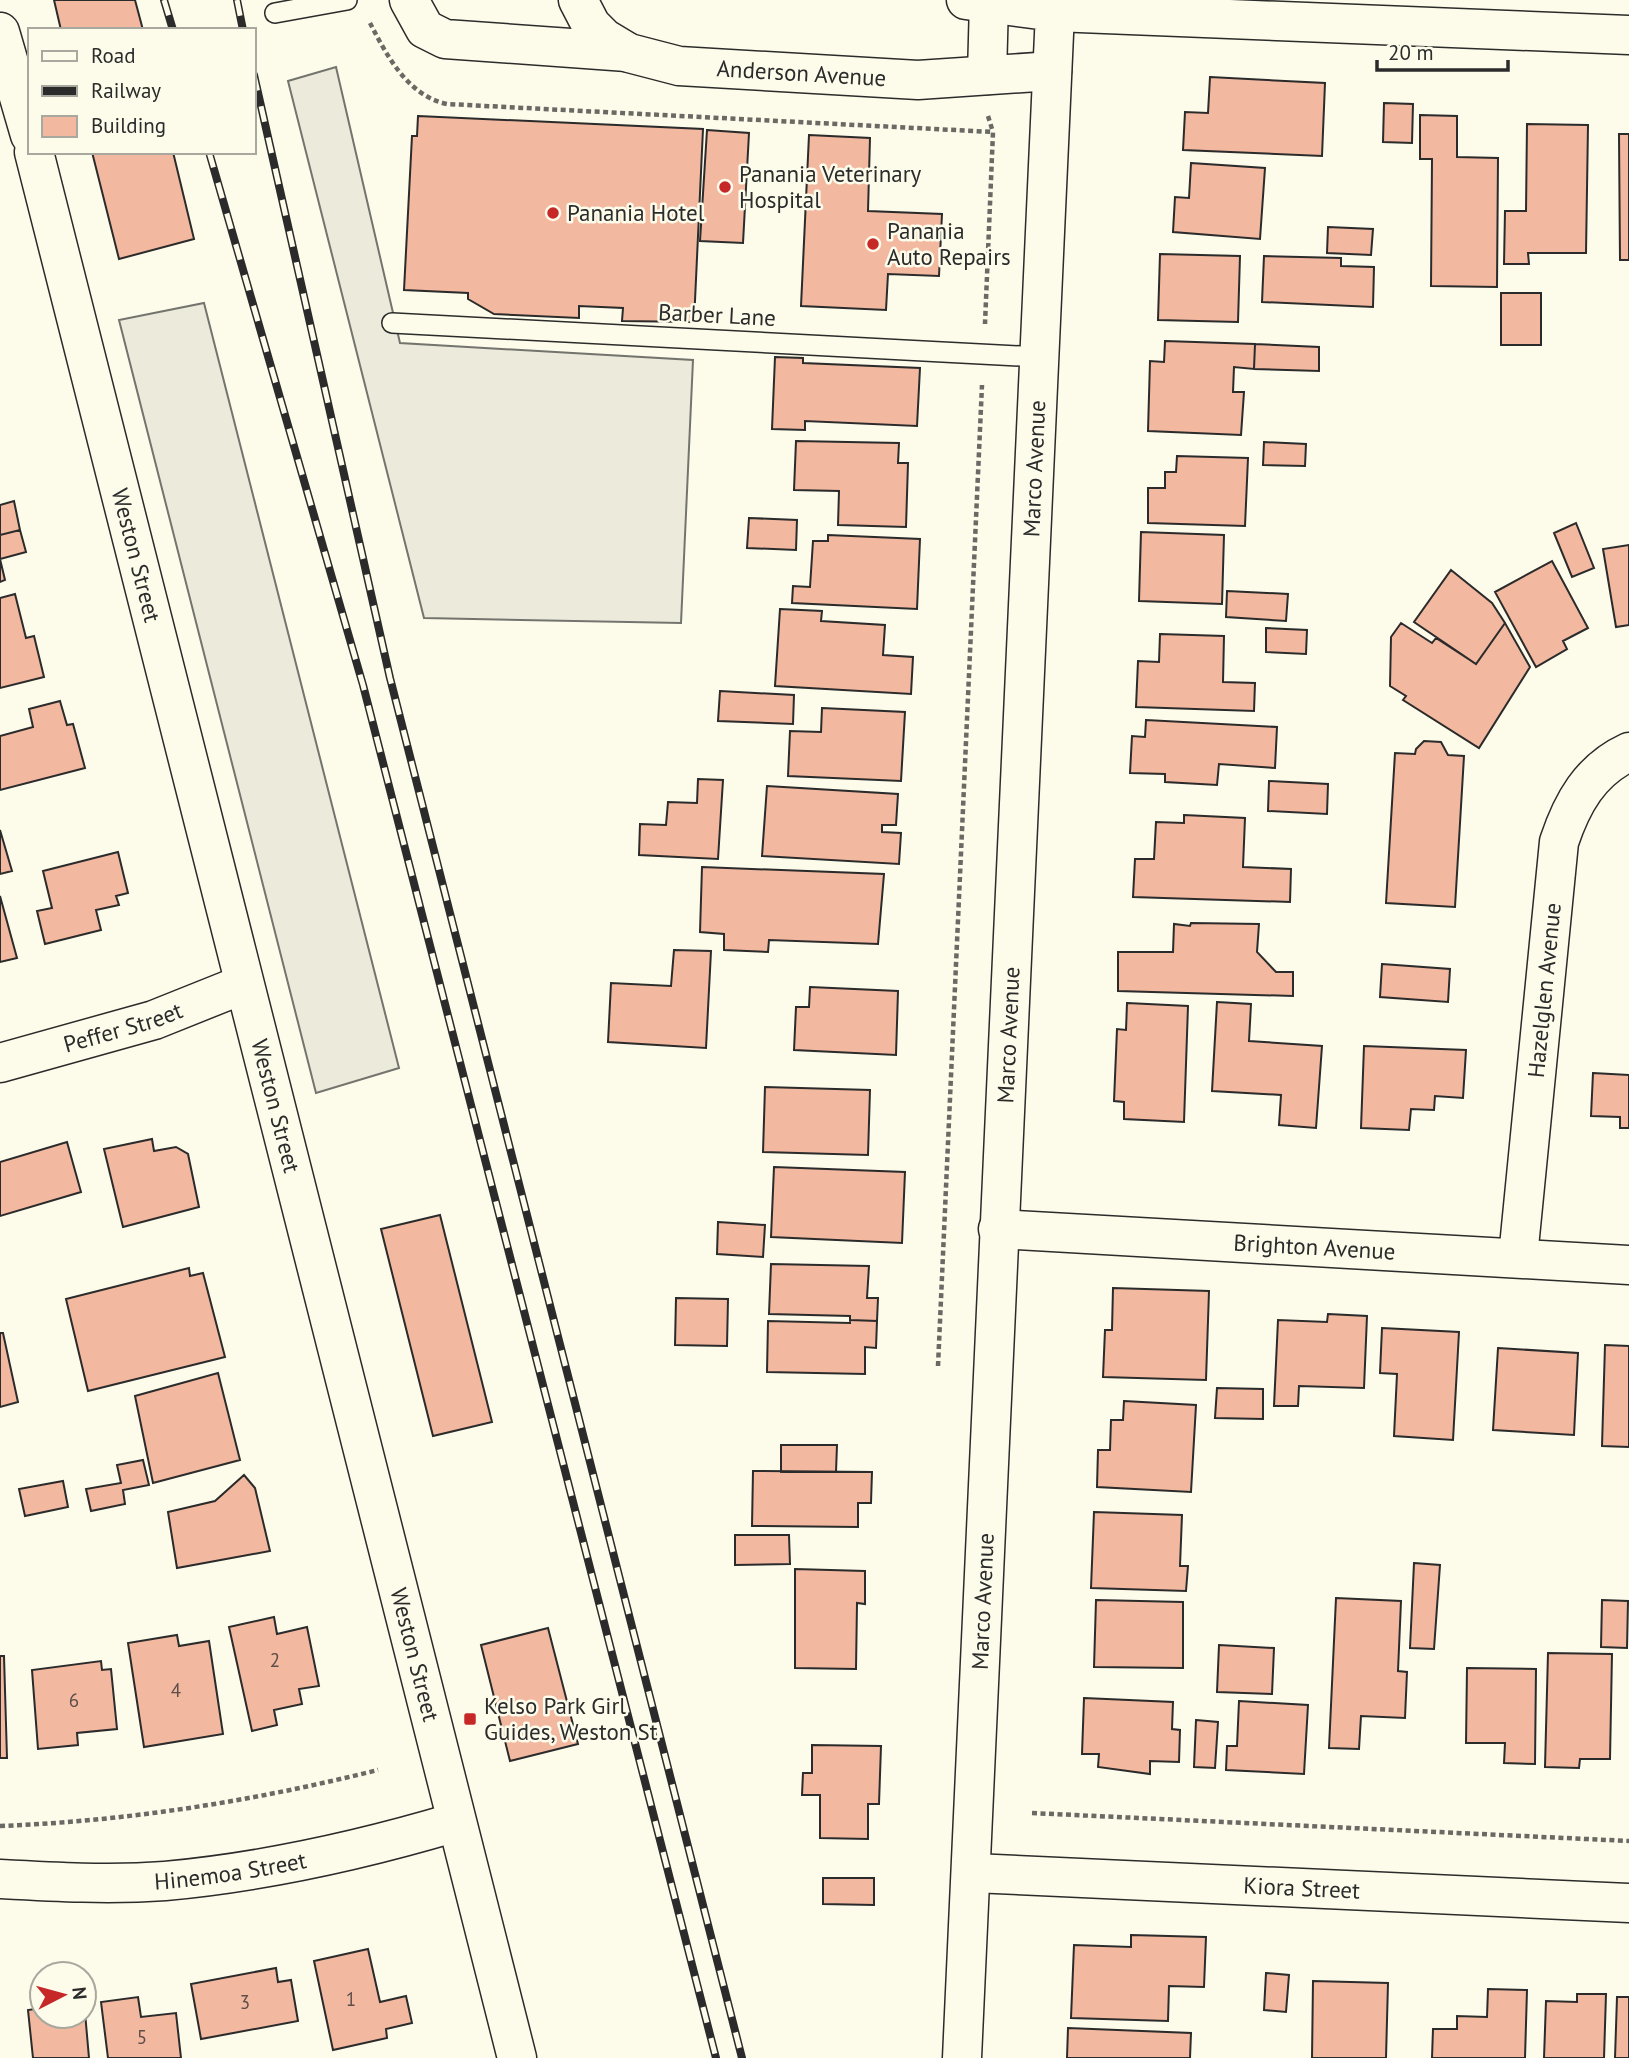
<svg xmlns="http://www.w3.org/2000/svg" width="1629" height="2058" font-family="'PT Sans',sans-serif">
  <rect width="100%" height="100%" fill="#fdfbea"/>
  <path fill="#eceadb" stroke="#74746e" stroke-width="2" d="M336,67L400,343L693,360L681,623L424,618L288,81Z
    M204,303L399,1068L316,1093L119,320Z"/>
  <path fill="#f2b8a0" stroke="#2b2b2b" stroke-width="2" d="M54,0H135L143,30H61Z
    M1210,77L1325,83L1322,156L1183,150L1185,112L1208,113Z
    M1384,103L1413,104L1412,143L1383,142Z
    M1420,115L1457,116V157L1498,158L1497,287L1431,286L1432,159H1420Z
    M418,116L703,129L694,322L622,321L623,308L579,306V318L494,314L468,299V293L404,290L412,136H417Z
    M1527,124L1588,125L1586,253H1528L1529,264H1504L1505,211H1526Z
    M707,130L749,133L743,243L700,241Z
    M1619,134H1629V260H1620Z
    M809,135L870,138L868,211L942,214L939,276L888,274L886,310L801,306Z
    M92,152H173L194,239L119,259Z
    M1191,163L1265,168L1260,239L1173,232L1175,197L1189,198Z
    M1328,227L1373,229L1371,255L1327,253Z
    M1160,254L1240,256L1238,322L1158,320Z
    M1264,256L1341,258V266L1374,267L1373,307L1262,302Z
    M1501,293H1541V345H1501Z
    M1165,341L1255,344L1254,369L1234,367L1233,392H1244L1241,435L1148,431L1150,361L1164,362Z
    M1255,344L1319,347V371L1254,369Z
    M775,357L803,358V363L920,368L917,426L805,421V430L772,429Z
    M796,441L899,443L898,463H908L906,527L838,525L839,491L794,490Z
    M1264,442L1306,444L1305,466L1263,465Z
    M1177,456L1248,458L1245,526L1148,523V488H1165V472H1176Z
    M14,501L20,530L0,535V505Z
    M749,518L797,520L796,550L747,548Z
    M1576,523L1594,568L1572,577L1554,533Z
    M20,530L26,552L0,559L5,580L0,582V535Z
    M1141,532L1224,535L1222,604L1139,601Z
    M828,535L920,539L917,609L792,603L793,586L810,587L813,541H828Z
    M1629,545V625L1616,627L1603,549Z
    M1552,561L1588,628L1563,641L1567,649L1536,667L1495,592Z
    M1451,570L1492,603L1505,623L1476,664L1414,622Z
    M1227,591L1288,594L1286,621L1226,617Z
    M15,594L26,638L34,636L44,677L0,688V598Z
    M780,609L822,611L821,621L885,625L883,655L913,657L911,694L775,686Z
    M1401,623L1432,643L1436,638L1476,664L1505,623L1530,667L1479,748L1403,700L1406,696L1390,686L1391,637Z
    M1266,628L1307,630L1306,654L1266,652Z
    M1160,634L1224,636L1223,682L1255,683L1254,711L1136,707L1138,661L1159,662Z
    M720,691L794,695L793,724L718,721Z
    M60,701L67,725L73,724L85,768L0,790V736L33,727L29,709Z
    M822,708L905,712L901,781L788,776L790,731L821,732Z
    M1146,720L1277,727L1275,768L1219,764L1217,785L1165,782V774L1130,773L1132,736L1145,737Z
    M1424,741L1441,742L1448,755L1464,756L1455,907L1386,903L1395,753L1415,754L1416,749Z
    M698,779L723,780L718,859L639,855L640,824L666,825L668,802L697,803Z
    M1269,781L1328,784L1327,814L1268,811Z
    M767,786L898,794L896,825H882V832L901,833L899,864L762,856Z
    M1184,815L1245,818L1243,867L1291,869L1290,902L1133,897L1135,859H1154L1156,822L1184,823Z
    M0,830L12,871L0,874Z
    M118,852L128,893L116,896L119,905L96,910L101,930L45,944L37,911L52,908L43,871Z
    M702,867L884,874L878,944L769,940L768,952L724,950V934L700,932Z
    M0,896L17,958L0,962Z
    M1191,923L1259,924L1257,952L1276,972H1293V996L1118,991V952H1173L1174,924L1190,926Z
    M674,950L711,951L706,1048L608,1042L611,983L671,986Z
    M1382,964L1450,969L1448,1002L1380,997Z
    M810,987L898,991L896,1055L794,1050L796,1007H809Z
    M1217,1002L1251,1004L1249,1041L1322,1046L1316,1128L1279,1125L1281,1095L1212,1091Z
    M1127,1003L1188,1006L1184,1122L1124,1119V1102L1114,1101L1117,1029L1126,1030Z
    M1364,1046L1466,1050L1463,1098L1435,1096L1434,1110L1411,1109L1409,1130L1361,1128Z
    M1593,1073L1629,1075V1128H1620V1117L1591,1116Z
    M765,1087L870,1090L868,1155L763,1152Z
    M152,1139L154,1151L176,1147L188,1154L199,1207L123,1227L104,1149Z
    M67,1142L81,1192L0,1216V1162Z
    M774,1167L905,1172L902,1243L771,1237Z
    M440,1215L492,1422L433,1436L381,1229Z
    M718,1222L765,1225L763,1257L717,1254Z
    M771,1264L869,1266L867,1298H878L877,1321L850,1320V1316L769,1314Z
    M189,1268L190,1276L203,1273L225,1357L88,1391L66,1299Z
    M1113,1288L1209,1291L1206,1380L1103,1377L1105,1330H1112Z
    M676,1298L728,1299L727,1346L675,1345Z
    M1328,1314L1367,1316L1364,1388L1299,1386L1298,1406H1274L1278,1320L1327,1322Z
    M850,1320L877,1321L876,1348L865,1347V1374L767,1372L768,1321L850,1323Z
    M1382,1328L1459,1332L1453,1440L1394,1436L1397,1374L1380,1373Z
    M0,1333H3L18,1402L0,1407Z
    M1605,1345L1629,1346V1447L1602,1446Z
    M1498,1348L1578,1353L1574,1435L1493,1430Z
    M218,1373L240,1460L153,1483L135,1396Z
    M1217,1388L1263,1389V1419L1215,1418Z
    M1124,1401L1196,1405L1191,1492L1097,1487L1098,1450H1110L1111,1420H1123Z
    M781,1445H837L836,1472H781Z
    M143,1460L149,1485L123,1490L125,1504L91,1511L86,1489L121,1483L117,1465Z
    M753,1471L872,1472L871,1503H858V1527L752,1526Z
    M244,1475L255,1488L270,1551L177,1568L168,1512L215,1501Z
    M63,1481L68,1507L25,1516L19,1489Z
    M1094,1512L1182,1515L1180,1566H1188L1186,1591L1091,1588Z
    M735,1535H789L790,1564L735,1565Z
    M1414,1563L1440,1565L1434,1649L1410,1648Z
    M795,1569L865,1571V1604L857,1603L856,1669L795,1668Z
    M1336,1598L1401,1601L1398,1671L1407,1672L1405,1718L1361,1716L1359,1749L1329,1748Z
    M1096,1600L1183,1602V1668L1094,1667Z
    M1602,1600L1628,1601L1627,1648L1601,1647Z
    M274,1617L277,1634L307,1627L319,1686L299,1689L302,1704L274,1710L277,1725L252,1731L229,1627Z
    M548,1628L578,1744L510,1761L481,1645Z
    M177,1635L179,1646L209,1641L223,1734L144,1747L128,1643Z
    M1219,1645L1274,1648L1272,1694L1217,1692Z
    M1548,1653L1612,1654L1610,1759H1580L1579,1768L1545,1767Z
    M0,1656H4L7,1758H0Z
    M101,1661L102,1670L111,1669L117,1729L77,1733L78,1745L38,1749L32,1670Z
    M1467,1668L1536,1669L1535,1764L1504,1763L1505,1743H1466Z
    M1084,1698L1173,1702L1172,1729L1180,1730L1179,1762L1150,1761V1774L1098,1767L1099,1754H1082Z
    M1239,1701L1308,1705L1304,1774L1226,1770L1227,1746H1237Z
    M1196,1720L1218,1722L1215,1768L1194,1767Z
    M812,1745L881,1746L879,1804H868V1839L820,1838V1795H802L803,1773H812Z
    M823,1878H874V1905L823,1904Z
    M1131,1935L1206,1937L1204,1987L1169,1986L1168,2021L1071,2018L1074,1945L1131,1947Z
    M368,1949L380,2002L406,1996L412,2023L386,2029L387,2038L333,2050L314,1961Z
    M276,1968L278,1982L291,1980L298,2021L201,2039L191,1984Z
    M1266,1973L1289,1975L1286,2012L1264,2010Z
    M1313,1981L1388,1983L1386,2058H1312Z
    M1488,1989L1527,1990L1525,2058H1432L1433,2029H1457V2016L1487,2017Z
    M1577,1994H1606L1604,2058H1544L1546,2001L1577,2002Z
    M138,1997L141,2017L176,2013L181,2058H108L101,2002Z
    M1617,1997H1629V2058H1615Z
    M84,2001L89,2058H33L28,2010L42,2008V2016H84Z
    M1068,2028L1191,2033L1190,2058H1067Z"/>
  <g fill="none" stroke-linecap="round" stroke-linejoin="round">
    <defs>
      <path id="service" d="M275,13L347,0
        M392,323L1039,357"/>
      <g id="minor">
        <path d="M1055,12L1629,35"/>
        <path d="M0,32L30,135"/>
        <path id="s1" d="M34,152L517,2058"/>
        <path id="s2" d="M0,1063L154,1020L244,984"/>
        <path id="s3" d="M998,1229L1629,1265"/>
        <path id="s4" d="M1518,1257L1559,842C1572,803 1590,770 1629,752"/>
        <path id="s5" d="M973,1873L1629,1903"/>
        <path id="s6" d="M0,1879C55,1882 110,1885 165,1881C263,1872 362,1850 456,1822"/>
      </g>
      <g id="tertiary">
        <path d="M409,0L425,29L445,39L627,52"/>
        <path id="s7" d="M578,0L591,25L604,38L629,53L679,66L918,80L1052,71"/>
        <path d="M987,75L989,2"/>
        <path id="s8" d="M962,2058L1055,12L966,0"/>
      </g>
    </defs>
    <use href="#service" stroke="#2b2b2b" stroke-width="22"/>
    <use href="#minor" stroke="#2b2b2b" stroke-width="41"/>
    <use href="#tertiary" stroke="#2b2b2b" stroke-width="41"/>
    <path stroke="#6a6964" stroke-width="4.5" stroke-dasharray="5 3.5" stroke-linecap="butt" d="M370,23C387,56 408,96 447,104L993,132L985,324
      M988,116L993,132
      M938,1366L982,385
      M1032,1813L1629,1841
      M0,1826C129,1821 253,1801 378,1770"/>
    <use href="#service" stroke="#fdfbea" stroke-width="19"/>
    <use href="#minor" stroke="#fdfbea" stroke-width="38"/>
    <use href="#tertiary" stroke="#fdfbea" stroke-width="38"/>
    <defs>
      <path id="rail" d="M164,0L173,30
        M237,0L243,30
        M254,75L390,678L742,2058
        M209,152L363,685L716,2058"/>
    </defs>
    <use href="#rail" stroke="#2b2b2b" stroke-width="8"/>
    <use href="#rail" stroke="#fdfbea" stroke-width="5" stroke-dasharray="16" stroke-linecap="butt"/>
  </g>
  <g fill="#c62828" stroke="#fdfbea" stroke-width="2.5">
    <circle cx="725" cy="187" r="7"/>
    <circle cx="553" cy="213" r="7"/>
    <circle cx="873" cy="244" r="7"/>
    <rect x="463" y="1712" width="14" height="14" rx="3.5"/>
  </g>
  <g text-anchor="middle" stroke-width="5" stroke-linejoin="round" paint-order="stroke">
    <g font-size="19" fill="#5d4e48">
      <text x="275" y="1667">2</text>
      <text x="176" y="1697">4</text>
      <text x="74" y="1707">6</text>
      <text x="351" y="2006">1</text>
      <text x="245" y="2009">3</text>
      <text x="142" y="2044">5</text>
    </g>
    <g font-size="23" fill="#2b2b2b" stroke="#fdfbea">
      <text dy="8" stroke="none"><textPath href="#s7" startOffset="250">Anderson Avenue</textPath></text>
      <text transform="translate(717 315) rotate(3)" y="8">Barber Lane</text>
      <text dy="8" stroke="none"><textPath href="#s8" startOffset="1591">Marco Avenue</textPath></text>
      <text dy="8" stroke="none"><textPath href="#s1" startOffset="416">Weston Street</textPath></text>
      <text dy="8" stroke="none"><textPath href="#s4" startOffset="268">Hazelglen Avenue</textPath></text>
      <text dy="8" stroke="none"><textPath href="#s2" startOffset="128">Peffer Street</textPath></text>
      <text dy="8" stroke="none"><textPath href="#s8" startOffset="1024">Marco Avenue</textPath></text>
      <text dy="8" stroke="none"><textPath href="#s1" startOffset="984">Weston Street</textPath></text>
      <text dy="8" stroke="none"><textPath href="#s3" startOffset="317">Brighton Avenue</textPath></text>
      <text dy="8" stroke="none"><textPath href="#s8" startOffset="457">Marco Avenue</textPath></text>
      <text dy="8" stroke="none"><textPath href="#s1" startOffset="1550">Weston Street</textPath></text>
      <text dy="8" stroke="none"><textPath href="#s6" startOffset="231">Hinemoa Street</textPath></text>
      <text dy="8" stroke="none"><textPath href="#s5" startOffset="329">Kiora Street</textPath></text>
    </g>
    <g font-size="23" fill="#2b2b2b" stroke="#fdfbea" text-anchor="start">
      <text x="739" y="182">Panania Veterinary<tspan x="739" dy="26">Hospital</tspan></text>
      <text x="567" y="221">Panania Hotel</text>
      <text x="887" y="239">Panania<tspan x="887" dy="26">Auto Repairs</tspan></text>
      <text x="484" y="1714">Kelso Park Girl<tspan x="484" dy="26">Guides, Weston St</tspan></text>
    </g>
  </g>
  <rect x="28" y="28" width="228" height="126" fill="#fdfbea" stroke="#a9a89e" stroke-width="2"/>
  <rect x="42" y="51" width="35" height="10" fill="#fdfbea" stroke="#a9a89e" stroke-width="2"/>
  <text x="91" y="63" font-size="21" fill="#2b2b2b">Road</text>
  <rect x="42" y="86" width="35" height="10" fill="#2b2b2b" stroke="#a9a89e" stroke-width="2"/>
  <text x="91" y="98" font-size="21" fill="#2b2b2b">Railway</text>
  <rect x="42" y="116" width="35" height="21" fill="#f2b8a0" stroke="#a9a89e" stroke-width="2"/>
  <text x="91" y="133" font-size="21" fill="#2b2b2b">Building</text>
  <g transform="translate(63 1995) rotate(84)"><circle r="33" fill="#fdfbea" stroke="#a9a89e" stroke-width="2"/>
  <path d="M0-5L12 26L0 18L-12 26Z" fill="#c62828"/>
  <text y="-10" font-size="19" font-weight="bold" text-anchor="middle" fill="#2b2b2b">N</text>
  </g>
  <path d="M1377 60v10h131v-10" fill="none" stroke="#2b2b2b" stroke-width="3.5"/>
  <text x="1388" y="60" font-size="21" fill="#2b2b2b" stroke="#fdfbea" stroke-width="5" paint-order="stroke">20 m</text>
</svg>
